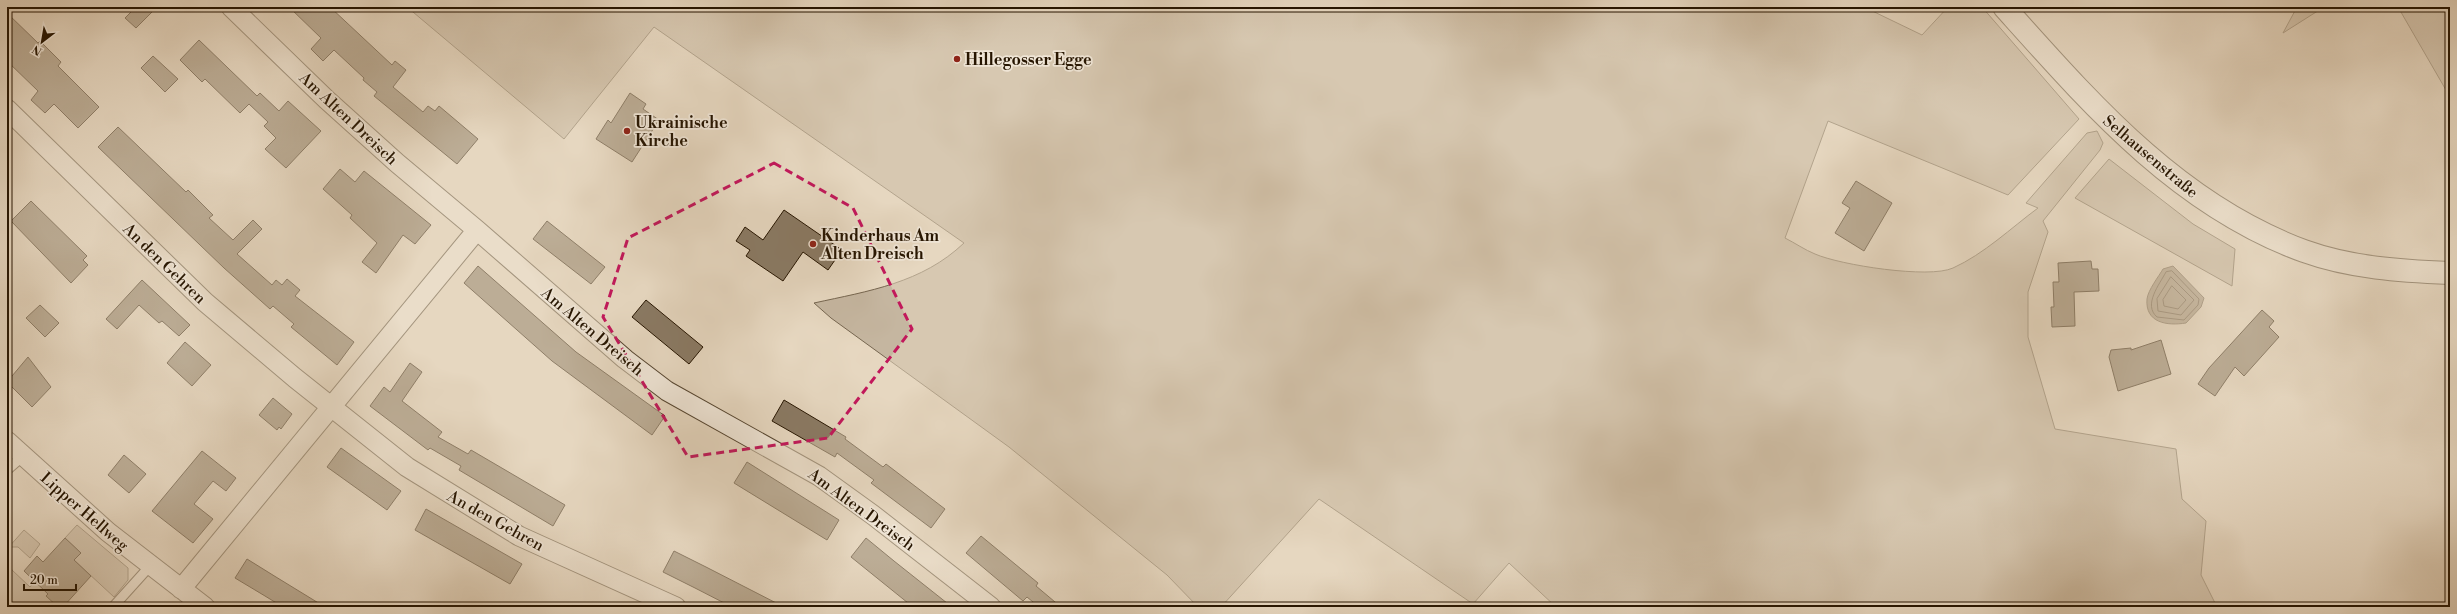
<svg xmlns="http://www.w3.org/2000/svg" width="2457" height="614" font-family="'Libre Bodoni',serif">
  <rect width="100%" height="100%" fill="#e6d7c0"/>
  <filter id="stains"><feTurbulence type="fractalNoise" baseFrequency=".005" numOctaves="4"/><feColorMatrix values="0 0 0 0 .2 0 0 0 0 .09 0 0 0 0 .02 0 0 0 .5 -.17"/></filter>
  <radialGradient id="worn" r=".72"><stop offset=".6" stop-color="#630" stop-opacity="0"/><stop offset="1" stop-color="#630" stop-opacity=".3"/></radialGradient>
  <path fill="#c5b6a0" stroke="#766650" d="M407,7H1864L1922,35L1948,7H1982L2079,119L2008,195L1828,121L1785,238C1795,243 1805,250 1815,254C1840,265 1929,279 1953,268C1984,254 2011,228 2038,208L2026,203L2087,133L2097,131L2103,143L2100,150L2043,221L2048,232L2028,292V337L2055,429L2176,449L2182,499L2206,521L2201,575L2217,607H1556L1509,563L1473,604L1319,499L1221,607H1198L1167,575L1009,447L831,318L814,303C869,291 922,283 964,243L654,27L564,139Z
    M2297,7H2324L2283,33Z
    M2398,7H2450V97Z
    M2109,159L2193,224L2235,249L2232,286L2075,198Z
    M77,525L128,568V580L114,597L74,560L81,553L65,538Z
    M24,530L40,544L30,558L18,547H12L7,552V549Z
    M7,562L12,570L30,587L35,581L63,607H13L7,605Z"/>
  <path fill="#a5957f" stroke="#72624d" d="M2173,266L2204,298L2201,307L2186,323C2167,326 2145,323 2147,299C2148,290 2159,276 2163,269Z"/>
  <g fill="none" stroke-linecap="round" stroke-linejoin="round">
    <path stroke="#665540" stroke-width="1" d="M2172,271L2199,299L2198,305L2184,320L2157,317C2143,305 2159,285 2166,272Z
      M2171,277L2194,300L2181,315L2158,311L2157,299Z
      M2172,286L2186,300L2178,309L2164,306L2163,300Z"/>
  </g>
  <path fill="#8a7a64" stroke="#261501" d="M136,7H157L136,28L125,18Z
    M289,7H330L392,65L395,61L406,70L393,87L423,112L428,106L435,111L439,106L478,139L457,164L374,96L377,92L363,80L364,78L334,50L323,61L311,49L321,38Z
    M7,13L38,43L40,41L61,62L58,66L99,107L78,128L54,104L45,113L31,100L38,91L7,61Z
    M199,40L257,96L260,93L279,111L288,101L321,131L286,168L265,149L276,138L264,126L268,122L249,104L240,113L205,79L202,82L180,60Z
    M153,56L178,79L165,92L141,68Z
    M630,93L646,104L643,109L659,120L632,162L596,139L608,120L611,123Z
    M118,127L186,192L188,190L213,215L209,218L233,240L253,220L262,229L237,254L272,285L276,280L282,285L287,279L300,290L295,296L354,342L337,365L291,327L294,324L273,306L270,309L224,268L98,147Z
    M340,169L355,182L364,171L431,225L415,244L403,235L376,273L362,262L377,243L350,218L352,215L323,189Z
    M1856,181L1892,203L1864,251L1835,233L1850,208L1842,203Z
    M31,201L87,256L83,260L88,265L71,283L11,221Z
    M784,210L842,250L828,270L803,252L783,281L746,256L750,250L736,241L745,227L763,240Z
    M547,221L605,267L591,284L533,239Z
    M2091,261L2092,269H2098L2099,291L2074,292L2075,326L2052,327L2051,307H2054L2053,282H2059L2058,263Z
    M478,266L576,352L665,416L652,435L552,361L464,283Z
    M142,280L190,325L179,336L162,321L159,323L139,305L117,329L106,319Z
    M646,300L703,347L689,364L632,317Z
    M40,305L59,323L45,337L26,318Z
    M2262,310L2274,321L2269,327L2279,337L2244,376L2235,367L2215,396L2198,384L2209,368Z
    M2161,340L2171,374L2118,391L2109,357L2111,350L2131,348V350Z
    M185,342L211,365L192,386L167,363Z
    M28,357L51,387L32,407L7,382Z
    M410,363L422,372L402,401L442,432L438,437L468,454L471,450L565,505L553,526L459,470L461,466L430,448L428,450L370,406L384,387L390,392Z
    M273,398L292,414L281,429L279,427L277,430L259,415Z
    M784,400L846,437L845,439L883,467L886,464L945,509L931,528L871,483L874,480L837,453L835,457L772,421Z
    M341,448L401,491L387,510L327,467Z
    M202,451L236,478L226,491L213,481L194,504L213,519L193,543L152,511Z
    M124,455L146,474L129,493L108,475Z
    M747,462L839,520L827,540L734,483Z
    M426,509L522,564L510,584L415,530Z
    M981,536L1038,583L1036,586L1061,607H1039L1027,597L1023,601L966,553Z
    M65,538L81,553L74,560L91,576L63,607H58L46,596L48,594L24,571L37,556L43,562Z
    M866,538L894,561L952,607H913L908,603L851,557Z
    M674,551L706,567L784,607H732L695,588L663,572Z
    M247,559L276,577L325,607H283L265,596L235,578Z"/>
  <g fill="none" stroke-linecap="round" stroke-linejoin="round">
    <defs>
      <path id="service" d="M7,470L23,456
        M113,607L150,566"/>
      <path id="minor" d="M231,7L327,100L397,163L477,230L625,359L667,391L819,476L873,515L991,607
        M7,109L205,302L295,378L407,467L519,536L676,607
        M7,441L108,532L205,607
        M181,589L477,230"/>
      <path id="tertiary" d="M2004,7C2091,104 2178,205 2304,251C2351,268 2401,271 2450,273"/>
    </defs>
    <use href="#service" stroke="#564631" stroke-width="11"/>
    <use href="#minor" stroke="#564631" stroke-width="21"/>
    <use href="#tertiary" stroke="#564631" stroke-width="24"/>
    <use href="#service" stroke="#efe5d6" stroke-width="9"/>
    <use href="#minor" stroke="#efe5d6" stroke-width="19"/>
    <use href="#tertiary" stroke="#efe5d6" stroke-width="22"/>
  </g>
  <path d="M0 0H2457V614H0ZM774,163L853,208L912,329L828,438L688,457L603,317L628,238Z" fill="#e6d7c0" fill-opacity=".55" fill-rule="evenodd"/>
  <path fill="none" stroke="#c2185b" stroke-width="3" stroke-dasharray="8 5" stroke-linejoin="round" d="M774,163L853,208L912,329L828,438L688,457L603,317L628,238Z"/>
  <g fill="#8f2418" stroke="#efe5d6" stroke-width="1.5">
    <circle cx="957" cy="59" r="4"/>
    <circle cx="627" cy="131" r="4"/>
    <circle cx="813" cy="244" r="4"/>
  </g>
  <g text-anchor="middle" stroke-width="3.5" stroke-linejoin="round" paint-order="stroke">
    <g font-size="16" font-weight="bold" fill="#261501" stroke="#efe5d6" text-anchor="start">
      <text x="965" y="65">Hillegosser Egge</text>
      <text x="635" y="128">Ukrainische<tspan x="635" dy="18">Kirche</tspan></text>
      <text x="821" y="241">Kinderhaus Am<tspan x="821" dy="18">Alten Dreisch</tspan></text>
    </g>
    <g font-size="16" fill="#261501" stroke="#efe5d6">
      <text transform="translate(349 118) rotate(43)" y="6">Am Alten Dreisch</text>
      <text transform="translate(2151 156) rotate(40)" y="6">Selhausenstraße</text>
      <text transform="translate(165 263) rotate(44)" y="6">An den Gehren</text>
      <text transform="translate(593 331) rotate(40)" y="6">Am Alten Dreisch</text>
      <text transform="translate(862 509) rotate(36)" y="6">Am Alten Dreisch</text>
      <text transform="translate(85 511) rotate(41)" y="6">Lipper Hellweg</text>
      <text transform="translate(496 520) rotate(29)" y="6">An den Gehren</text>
    </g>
  </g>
  <rect width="2457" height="614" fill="none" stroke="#e6d7c0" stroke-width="24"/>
  <rect x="8" y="8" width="2441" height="598" fill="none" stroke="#261501" stroke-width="2"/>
  <rect x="12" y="12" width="2433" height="590" fill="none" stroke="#261501"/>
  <g transform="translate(42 42) rotate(211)" stroke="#efe5d6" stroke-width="3" paint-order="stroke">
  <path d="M0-3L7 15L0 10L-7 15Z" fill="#261501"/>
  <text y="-6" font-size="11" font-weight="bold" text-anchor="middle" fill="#261501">N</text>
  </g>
  <path d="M24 584v6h52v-6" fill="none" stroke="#261501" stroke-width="2"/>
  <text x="30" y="584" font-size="12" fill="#261501" stroke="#efe5d6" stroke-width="3" paint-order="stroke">20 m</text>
  <rect width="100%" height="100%" filter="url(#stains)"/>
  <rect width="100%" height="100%" fill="url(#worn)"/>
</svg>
